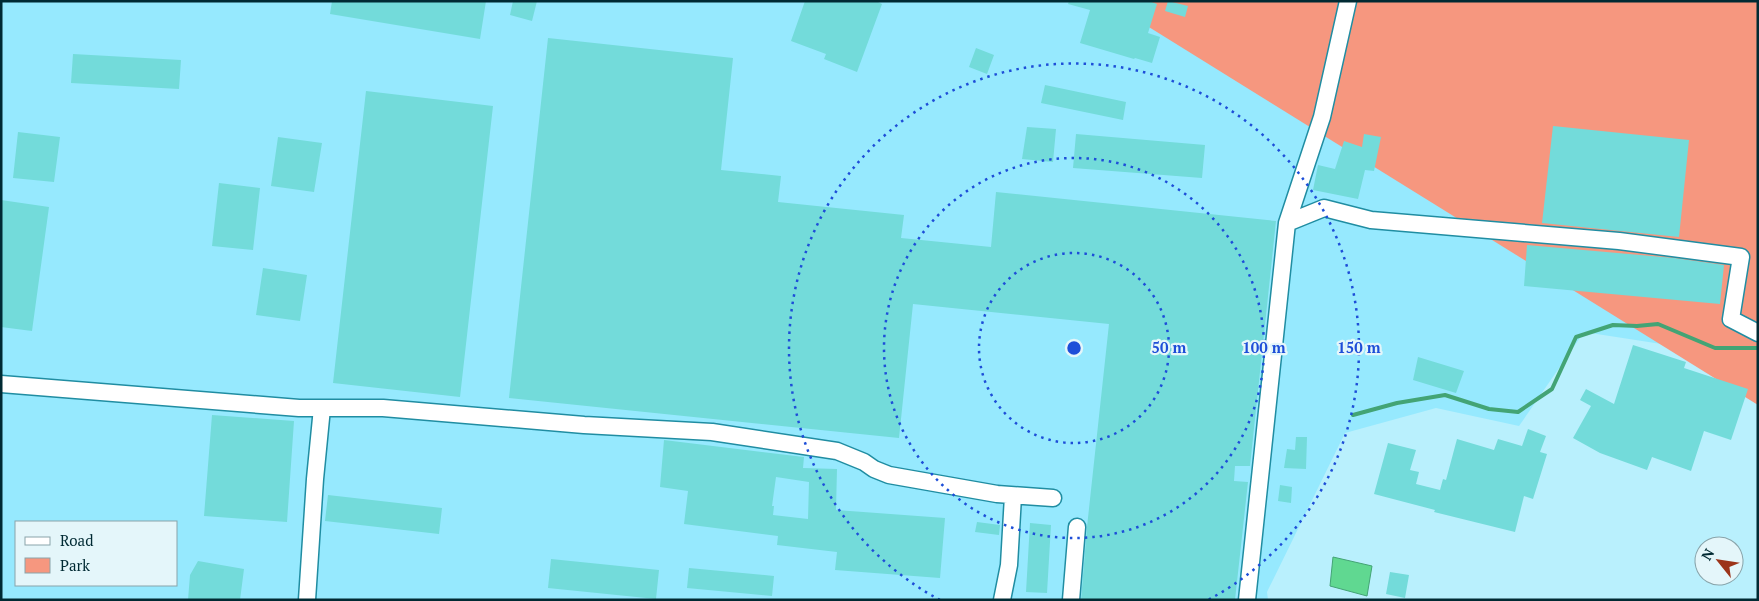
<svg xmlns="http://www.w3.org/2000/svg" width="1759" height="601" font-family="'PT Serif',serif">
  <rect width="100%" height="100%" fill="#b9f0fd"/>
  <path fill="#96e9fe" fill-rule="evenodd" d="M1,1H1758V359L1584,332L1519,426L1436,408L1345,433L1267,592L1268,600H1ZM16,522H176V585H16Z"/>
  <path fill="#f6977f" d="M1107,1H1758V405Z"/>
  <path fill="#60d891" stroke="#43a475" d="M1333,557L1372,566L1367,596L1330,586Z"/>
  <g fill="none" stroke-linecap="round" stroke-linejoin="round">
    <path stroke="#43a475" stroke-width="4" d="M1353,415L1397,403L1445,395L1489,409L1518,412L1552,389L1576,337L1613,325L1637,326L1658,324L1715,348H1758"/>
  </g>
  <path fill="#73dbda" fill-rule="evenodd" d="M332,1H486L480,39L330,14Z
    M513,1H537L532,21L510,15Z
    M805,1H876L882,4L857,72L824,59L826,54L791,41Z
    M1069,1H1149L1157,4L1148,33L1160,37L1152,63L1135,58L1134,59L1080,43L1090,10L1068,4Z
    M1168,1L1188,6L1185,17L1165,11Z
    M548,38L733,58L721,170L781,176L778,202L904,215L901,238L991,247L996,192L1276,221L1250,466H1235L1234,481L1248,482L1235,600H1081L1087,527L1109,324L913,304L899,438L509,398Z
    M976,48L994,55L987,74L969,67Z
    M73,54L181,60L179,89L71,83Z
    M1045,85L1126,102L1123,120L1041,103Z
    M366,91L493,106L460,397L333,383Z
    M1553,126L1689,140L1679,237L1542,223Z
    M1027,127L1056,129L1053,162L1022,159Z
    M18,132L60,137L54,182L13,178Z
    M1076,134L1205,145L1202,178L1073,168Z
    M1364,134L1381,137L1374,171L1365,170L1358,199L1313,190L1318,165L1335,169L1344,141L1362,147Z
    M278,137L322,143L314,192L271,186Z
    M219,183L260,188L253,250L212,246Z
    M1,200L49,207L32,331L1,327Z
    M1527,245L1674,258L1724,265L1720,304L1524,286Z
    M263,268L307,275L300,321L256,315Z
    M1633,345L1686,362L1684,368L1748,389L1731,440L1704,431L1691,471L1652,457L1647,470L1600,453L1573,438L1591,406L1580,400L1586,389L1614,404Z
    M1418,357L1464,371L1456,393L1413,380Z
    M212,415L294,421L287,522L204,516Z
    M1528,429L1546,436L1540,452L1547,454L1533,499L1524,496L1515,532L1434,512L1435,510L1374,494L1388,443L1416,450L1410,470L1419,472L1416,484L1440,490L1443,479L1446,480L1457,439L1494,450L1498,439L1522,446Z
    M1296,437H1307L1306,469L1284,468L1287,449L1295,450Z
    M664,440L804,457L803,468L837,469L836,510L945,518L940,578L835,570L837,552L777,545L778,536L684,524L688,491L660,487ZM776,477L809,482L808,519L773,515L774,506H772Z
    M1280,485L1292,487L1291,503L1278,501Z
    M328,495L442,508L439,534L325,521Z
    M977,522L1000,525L999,535L975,532Z
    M1030,523L1051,525L1047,593L1026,592Z
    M551,559L659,570L656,599L548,588Z
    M198,561L244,569L240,600H188L190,575Z
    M689,568L774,576L772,596L687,588Z
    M1390,572L1409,575L1405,598L1386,594Z"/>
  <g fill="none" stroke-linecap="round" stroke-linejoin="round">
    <defs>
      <path id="minor" d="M1287,223L1324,208L1371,220L1619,241L1741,257L1731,319L1758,333
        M1,384L299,408H383L584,425L712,432L837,451L864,462L874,469L889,475L997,494L1053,498
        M307,600L315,479L322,408
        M1002,600L1009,565L1013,496
        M1071,600L1077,527
        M1247,600L1287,223L1322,117L1348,1"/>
    </defs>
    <use href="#minor" stroke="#208da2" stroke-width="19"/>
    <use href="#minor" stroke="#fff" stroke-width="16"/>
  </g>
  <g fill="none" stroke="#1d4ed8" stroke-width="2.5" stroke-dasharray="2.5 5">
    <circle cx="1074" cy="348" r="95"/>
    <circle cx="1074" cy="348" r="190"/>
    <path d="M940 600A285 285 0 1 1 1208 600"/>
  </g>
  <circle cx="1074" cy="348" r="8" fill="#1d4ed8" stroke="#e4f6fa" stroke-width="2.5"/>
  <g font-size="15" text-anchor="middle" font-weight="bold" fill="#1d4ed8" stroke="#e4f6fa" stroke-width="4.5" stroke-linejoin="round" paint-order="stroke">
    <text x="1169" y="353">50 m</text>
    <text x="1264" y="353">100 m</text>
    <text x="1359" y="353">150 m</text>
  </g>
  <rect width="1759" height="601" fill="none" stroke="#002a33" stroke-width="5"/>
  <rect x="15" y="521" width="162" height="65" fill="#e4f6fa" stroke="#89a4aa"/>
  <rect x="25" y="537" width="25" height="8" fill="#ffffff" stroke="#89a4aa"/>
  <text x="60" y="546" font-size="15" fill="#002a33">Road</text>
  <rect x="25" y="558" width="25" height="15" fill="#f6977f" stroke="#89a4aa"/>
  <text x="60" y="571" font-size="15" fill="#002a33">Park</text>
  <g transform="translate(1719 561) rotate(300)"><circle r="24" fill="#e4f6fa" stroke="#89a4aa"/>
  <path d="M0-4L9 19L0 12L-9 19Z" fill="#9c341a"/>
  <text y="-8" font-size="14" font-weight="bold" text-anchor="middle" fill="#002a33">N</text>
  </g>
</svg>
